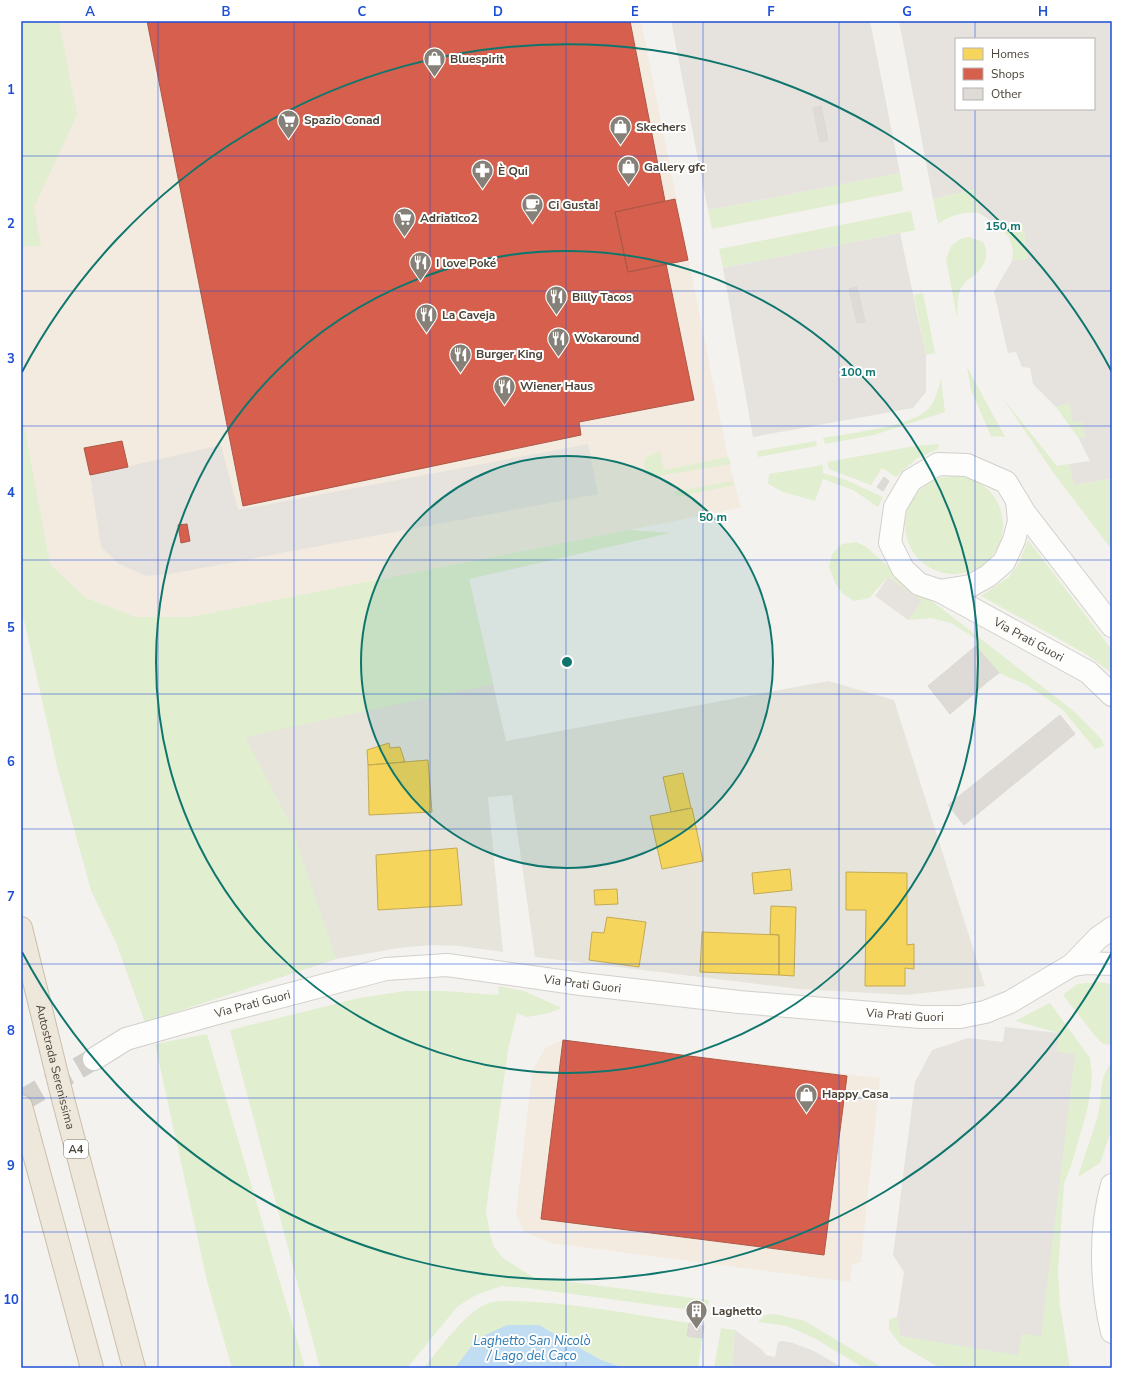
<svg xmlns="http://www.w3.org/2000/svg" width="1133" height="1389" font-family="'Nunito Sans',sans-serif">
  <rect width="100%" height="100%" fill="#f4f2ee"/>
  <path fill="#e7e4dc" d="M469,579L506,741L828,681L894,700L985,986L907,995L799,989L535,957L512,795L488,797L503,952L459,946L431,945L399,948L336,959L145,1022L116,942L91,890L56,762L65,664Z"/>
  <path fill="#f3ebdf" d="M21,21H641L728,457L741,508L190,617H136L86,598L50,564L21,408Z
    M563,1040L880,1078L861,1262L852,1265L850,1282L551,1243L523,1231L516,1213L532,1072L545,1048Z"/>
  <path fill="#e1eecf" d="M21,21H59L77,115L34,207L41,246H21Z
    M900,173L903,191L712,229L708,210Z
    M975,189L979,213C964,211 951,215 938,224L933,199Z
    M911,211L915,230L723,268L719,249Z
    M1023,224L1028,257L1027,259L1012,261C1015,244 1009,237 999,226Z
    M969,237L983,242C991,255 984,268 972,277C969,279 966,281 963,285C956,294 958,307 957,318L946,259L951,246L960,239Z
    M923,293L935,353L926,355L914,295Z
    M967,367L1005,437L991,436L971,390Z
    M941,379L945,412L874,435L825,444L823,438C849,433 912,427 929,408C936,400 938,388 941,379Z
    M1001,396L1057,466L1069,464L1074,485L1112,478V550L1055,475Z
    M1070,403L1073,422L1082,420L1085,437L1079,439L1056,407Z
    M21,408L50,564L86,598L136,617H190L629,530L670,533L469,579L493,684L245,737L290,823L336,959L145,1022L116,942L91,890L56,762L21,607Z
    M816,441L817,446L758,457L757,451Z
    M939,444L938,449L916,459L896,477L882,468L871,485L829,469L827,462L915,446Z
    M660,451L664,470L728,457L731,464L651,477L645,472L644,461L647,457Z
    M823,465V473L846,480L883,497L878,507L853,490L823,479L815,501L783,492L768,484L769,474Z
    M905 525a49 49 0 1 1 98 0a49 49 0 1 1-98 0Z
    M732,481L734,485L677,497L674,492Z
    M1028,540L1112,650V673L1086,654L981,596L1009,577L1019,563Z
    M856,542L865,546L897,574L1075,712L1102,740L1104,746L1095,749L1062,709L1027,685L999,673L976,646L978,640L951,623L931,618L908,620L921,601L888,577C882,584 875,590 870,598L854,601L843,594L835,583L829,567L832,554L842,544Z
    M1098,982L1112,984V1045L1103,1044L1096,1037L1063,995L1077,984Z
    M499,986L524,991L562,1008L549,1013L527,1017L517,1013L508,1050L486,1211L490,1234L494,1247L503,1258L533,1277L709,1300L706,1312L527,1288L502,1286L476,1295L458,1306L407,1368H320L230,1030L359,998L405,991H445L498,995Z
    M1050,1003L1090,1058L1092,1074L1091,1088L1087,1111L1072,1163L1064,1184L1058,1271L1060,1305L1070,1368H940L901,1345L889,1330V1319L897,1317L900,1336L1018,1354L1075,1055L1057,1053L1059,1033L1015,1021Z
    M207,1034L302,1357L305,1368H232L207,1281L155,1044Z
    M1112,1062V1128L1100,1163L1078,1177C1084,1156 1092,1136 1098,1115C1103,1096 1098,1078 1112,1062Z
    M510,1301C570,1302 630,1314 689,1323L687,1336L702,1338L698,1368H624L601,1360L545,1328L485,1368H424C439,1349 466,1311 489,1303C495,1301 504,1301 510,1301Z
    M775,1314L805,1321L883,1368H864L814,1338L787,1326L758,1322L765,1315Z
    M721,1328L735,1330L732,1368H714Z"/>
  <path fill="#e6e3df" fill-rule="evenodd" d="M671,21H870L900,173L708,210Z
    M899,21H1112V478L1074,485L1069,464L1090,461L1079,439L1085,437L1082,421L1073,422L1069,403L1056,407L1033,384L1030,368L1022,367L1016,352L1008,353L994,292L1012,261L1026,259L1028,258L1023,224L999,226L979,213L975,189L933,199ZM956,39H1094V109H956Z
    M900,233L926,355V392L913,408L753,437L723,268Z
    M588,444L598,494L170,574L146,576L119,564L101,547L90,475L221,445L238,510Z
    M888,577L922,601L908,620L875,596Z
    M1005,1027L1059,1033L1057,1052L1075,1054L1041,1336L1022,1334L1018,1355L900,1336L897,1317L904,1272L893,1255L915,1082L932,1050L968,1038L1003,1042Z
    M735,1330L761,1349L766,1355L775,1357L778,1342L782,1341L793,1343L814,1351L843,1368H732Z"/>
  <path fill="#c0ddf1" d="M507,1325H539L601,1360L624,1368H455L477,1339Z"/>
  <path fill="#f6d55c" stroke="#c3aa52" d="M389,743L390,748L400,747L405,762L368,765L367,750Z
    M428,760L432,812L369,815L368,765Z
    M683,773L691,808L671,812L663,777Z
    M692,808L703,861L662,869L650,816Z
    M457,848L462,905L378,910L376,855Z
    M790,869L792,890L754,894L752,873Z
    M846,872L907,873V945L914,944V969L905,968V986H865L866,910H846Z
    M617,889L618,904L595,905L594,890Z
    M771,906L796,907L794,976L779,975V935L770,934Z
    M607,917L646,922L639,967L589,960L592,932L604,933Z
    M702,932L779,935V975L700,972Z"/>
  <path fill="#d6604d" stroke="#ac5847" d="M147,21H630L665,201L615,212L628,272L666,264L694,400L579,422L581,435L243,506Z
    M675,199L688,260L628,272L615,212Z
    M122,441L128,467L90,475L84,448Z
    M187,524L190,541L181,543L178,525Z
    M563,1040L847,1076L824,1255L541,1219Z"/>
  <path fill="#dedbd6" stroke="#dcd9d4" d="M821,106L828,140L820,142L813,108Z
    M857,287L865,322L857,323L849,289Z
    M884,477L889,481L883,491L877,487Z
    M976,646L999,673L987,682L965,655Z
    M965,655L987,682L975,693L952,666Z
    M952,666L975,693L950,714L928,686Z
    M1060,715L1075,734L964,825L948,805Z
    M689,1323L704,1326L702,1338L687,1336Z"/>
  <g fill="none" stroke-linecap="round" stroke-linejoin="round">
    <path stroke="#d2cfca" stroke-width="22" stroke-dasharray="22 11" stroke-linecap="butt" d="M21,1101L94,1059"/>
    <defs>
      <g id="minor">
        <path d="M940,591L970,586L988,576L1004,562L1014,540L1019,521L1017,500"/>
        <path id="s1" d="M1112,626L1024,512L1006,482L967,465L938,464L911,480L895,507L890,543L903,569L919,584L940,591L1088,672L1112,695"/>
        <path d="M1072,965L1086,963L1112,964"/>
        <path id="s2" d="M94,1059L126,1039L214,1014L386,969L447,965L581,984L739,1002L921,1017H960L985,1012L1010,1002L1072,965L1098,938L1112,928"/>
        <path d="M1112,1185C1099,1231 1101,1286 1112,1332"/>
      </g>
      <g id="motorway">
        <path id="s3" d="M21,928L63,1099L134,1368"/>
        <path d="M21,1106L92,1368"/>
      </g>
    </defs>
    <use href="#minor" stroke="#d2d0cb" stroke-width="24"/>
    <use href="#motorway" stroke="#ccbfa9" stroke-width="24"/>
    <use href="#minor" stroke="#fdfdfc" stroke-width="22"/>
    <use href="#motorway" stroke="#ede8db" stroke-width="22"/>
  </g>
  <path fill="none" stroke="#1d4ed8" stroke-width="1" stroke-opacity="0.55" d="M158,21V1368M294,21V1368M430,21V1368M566,21V1368M703,21V1368M839,21V1368M975,21V39M975,109V1368M21,156H1112M21,291H1112M21,426H1112M21,560H1112M21,694H1112M21,829H1112M21,964H1112M21,1098H1112M21,1232H1112"/>
  <circle cx="567" cy="662" r="206" fill="#0f766e" fill-opacity=".12"/>
  <g fill="none" stroke="#0f766e" stroke-width="2">
    <circle cx="567" cy="662" r="206"/>
    <circle cx="567" cy="662" r="411"/>
    <path d="M1112 952A617 617 0 0 1 22 952M22 372A617 617 0 0 1 1112 372"/>
  </g>
  <defs>
    <symbol id="shop-pin" viewBox="-11 -11 22 30"><path d="M0 17L-7.5 6A9.5 9.5 0 1 1 7.5 6Z" fill="#868178" stroke="#fff"/><path d="M-5-2.5h2.3a2.7 3.5 0 0 1 5.4 0H5L5.5 6h-11ZM-1.5-2.5h3a1.5 2.3 0 0 0-3 0Z" fill="#fff"/></symbol>
    <symbol id="supermarket-pin" viewBox="-11 -11 22 30"><path d="M0 17L-7.5 6A9.5 9.5 0 1 1 7.5 6Z" fill="#868178" stroke="#fff"/><path d="M-6-5.5h2.5l.6 2H6L4.5 2H-2.5L-4.4-4H-6ZM-1.5 3.2a1.3 1.3 0 1 0 .1 0ZM3 3.2a1.3 1.3 0 1 0 .1 0Z" fill="#fff"/></symbol>
    <symbol id="pharmacy-pin" viewBox="-11 -11 22 30"><path d="M0 17L-7.5 6A9.5 9.5 0 1 1 7.5 6Z" fill="#868178" stroke="#fff"/><path d="M-2-6h4v4h4v4h-4v4h-4v-4h-4v-4h4Z" fill="#fff"/></symbol>
    <symbol id="cafe-pin" viewBox="-11 -11 22 30"><path d="M0 17L-7.5 6A9.5 9.5 0 1 1 7.5 6Z" fill="#868178" stroke="#fff"/><path d="M-5.5-4.5H6V0H3Q3 3.5 0 3.5H-2.5Q-5.5 3.5-5.5 0ZM3-3.2v2h1.7v-2ZM-6 4.5H4V6H-6Z" fill="#fff"/></symbol>
    <symbol id="restaurant-pin" viewBox="-11 -11 22 30"><path d="M0 17L-7.5 6A9.5 9.5 0 1 1 7.5 6Z" fill="#868178" stroke="#fff"/><path d="M-5-6h1v4h1v-4h1v4h1v-4h1v5L-1.5 .5V6h-2V.5L-5-1ZM5-6V6H3V1.5H1.5Q1.5-4 5-6Z" fill="#fff"/></symbol>
    <symbol id="building-pin" viewBox="-11 -11 22 30"><path d="M0 17L-7.5 6A9.5 9.5 0 1 1 7.5 6Z" fill="#868178" stroke="#fff"/><path d="M-4-6H4V6H1V3H-1V6H-4ZM-2.5-4.3h1.7v1.8h-1.7ZM.8-4.3h1.7v1.8H.8ZM-2.5-1h1.7V.8h-1.7ZM.8-1h1.7V.8H.8Z" fill="#fff"/></symbol>
  </defs>
  <g fill-rule="evenodd">
    <use href="#shop-pin" x="422" y="46" width="25" height="34"/>
    <use href="#supermarket-pin" x="276" y="108" width="25" height="34"/>
    <use href="#shop-pin" x="608" y="114" width="25" height="34"/>
    <use href="#shop-pin" x="616" y="154" width="25" height="34"/>
    <use href="#pharmacy-pin" x="470" y="158" width="25" height="34"/>
    <use href="#cafe-pin" x="520" y="192" width="25" height="34"/>
    <use href="#supermarket-pin" x="392" y="206" width="25" height="34"/>
    <use href="#restaurant-pin" x="408" y="250" width="25" height="34"/>
    <use href="#restaurant-pin" x="544" y="284" width="25" height="34"/>
    <use href="#restaurant-pin" x="414" y="302" width="25" height="34"/>
    <use href="#restaurant-pin" x="546" y="326" width="25" height="34"/>
    <use href="#restaurant-pin" x="448" y="342" width="25" height="34"/>
    <use href="#restaurant-pin" x="492" y="374" width="25" height="34"/>
    <use href="#shop-pin" x="794" y="1082" width="25" height="34"/>
    <use href="#building-pin" x="684" y="1298" width="25" height="34"/>
  </g>
  <g text-anchor="middle" stroke-width="4" stroke-linejoin="round" paint-order="stroke">
    <rect fill="#fff" stroke="#817c74" stroke-width="1" x="64" y="1140" width="24" height="18" rx="3"/>
    <g font-size="11" font-weight="bold" fill="#4b4439">
      <text x="76" y="1153">A4</text>
    </g>
    <g font-size="12" font-weight="bold" fill="#4b4439" stroke="#fff" text-anchor="start">
      <text x="450" y="63">Bluespirit</text>
      <text x="304" y="124">Spazio Conad</text>
      <text x="636" y="131">Skechers</text>
      <text x="644" y="171">Gallery gfc</text>
      <text x="498" y="175">È Qui</text>
      <text x="548" y="209">Ci Gusta!</text>
      <text x="420" y="222">Adriatico2</text>
      <text x="436" y="267">I love Poké</text>
      <text x="572" y="301">Billy Tacos</text>
      <text x="442" y="319">La Caveja</text>
      <text x="574" y="342">Wokaround</text>
      <text x="476" y="358">Burger King</text>
      <text x="520" y="390">Wiener Haus</text>
      <text x="822" y="1098">Happy Casa</text>
      <text x="712" y="1315">Laghetto</text>
    </g>
    <g font-size="12" fill="#4b4439" stroke="#fff">
      <text dy="4" stroke="none"><textPath href="#s1" startOffset="524">Via Prati Guori</textPath></text>
      <text dy="4" stroke="none"><textPath href="#s2" startOffset="505">Via Prati Guori</textPath></text>
      <text dy="4" stroke="none"><textPath href="#s2" startOffset="169">Via Prati Guori</textPath></text>
      <text dy="4" stroke="none"><textPath href="#s2" startOffset="829">Via Prati Guori</textPath></text>
      <text dy="4" stroke="none"><textPath href="#s3" startOffset="143">Autostrada Serenissima</textPath></text>
    </g>
    <g font-size="13" font-style="italic" fill="#2e7ab2" stroke="#fff">
      <text x="532" y="1345">Laghetto San Nicolò<tspan x="532" dy="15">/ Lago del Caco</tspan></text>
    </g>
  </g>
  <circle cx="567" cy="662" r="6" fill="#0f766e" stroke="#fff" stroke-width="2"/>
  <g font-size="12" text-anchor="middle" font-weight="bold" fill="#0f766e" stroke="#fff" stroke-width="4" stroke-linejoin="round" paint-order="stroke">
    <text x="1003" y="230">150 m</text>
    <text x="858" y="376">100 m</text>
    <text x="713" y="521">50 m</text>
  </g>
  <rect width="1133" height="1389" fill="none" stroke="#ffffff" stroke-width="44"/>
  <rect x="955" y="38" width="140" height="72" fill="#ffffff" stroke="#b7b4b0"/>
  <rect x="963" y="48" width="20" height="12" fill="#f6d55c" stroke="#b7b4b0"/>
  <text x="991" y="58" font-size="12" fill="#4b4439">Homes</text>
  <rect x="963" y="68" width="20" height="12" fill="#d6604d" stroke="#b7b4b0"/>
  <text x="991" y="78" font-size="12" fill="#4b4439">Shops</text>
  <rect x="963" y="88" width="20" height="12" fill="#dedbd6" stroke="#b7b4b0"/>
  <text x="991" y="98" font-size="12" fill="#4b4439">Other</text>
  <rect x="22" y="22" width="1089" height="1345" fill="none" stroke="#1d4ed8" stroke-width="1.5"/>
  <g font-size="13" text-anchor="middle" font-weight="bold" fill="#1d4ed8">
    <text x="90" y="16">A</text>
    <text x="226" y="16">B</text>
    <text x="362" y="16">C</text>
    <text x="498" y="16">D</text>
    <text x="635" y="16">E</text>
    <text x="771" y="16">F</text>
    <text x="907" y="16">G</text>
    <text x="1043" y="16">H</text>
    <text x="11" y="94">1</text>
    <text x="11" y="228">2</text>
    <text x="11" y="363">3</text>
    <text x="11" y="497">4</text>
    <text x="11" y="632">5</text>
    <text x="11" y="766">6</text>
    <text x="11" y="901">7</text>
    <text x="11" y="1035">8</text>
    <text x="11" y="1170">9</text>
    <text x="11" y="1304">10</text>
  </g>
</svg>
